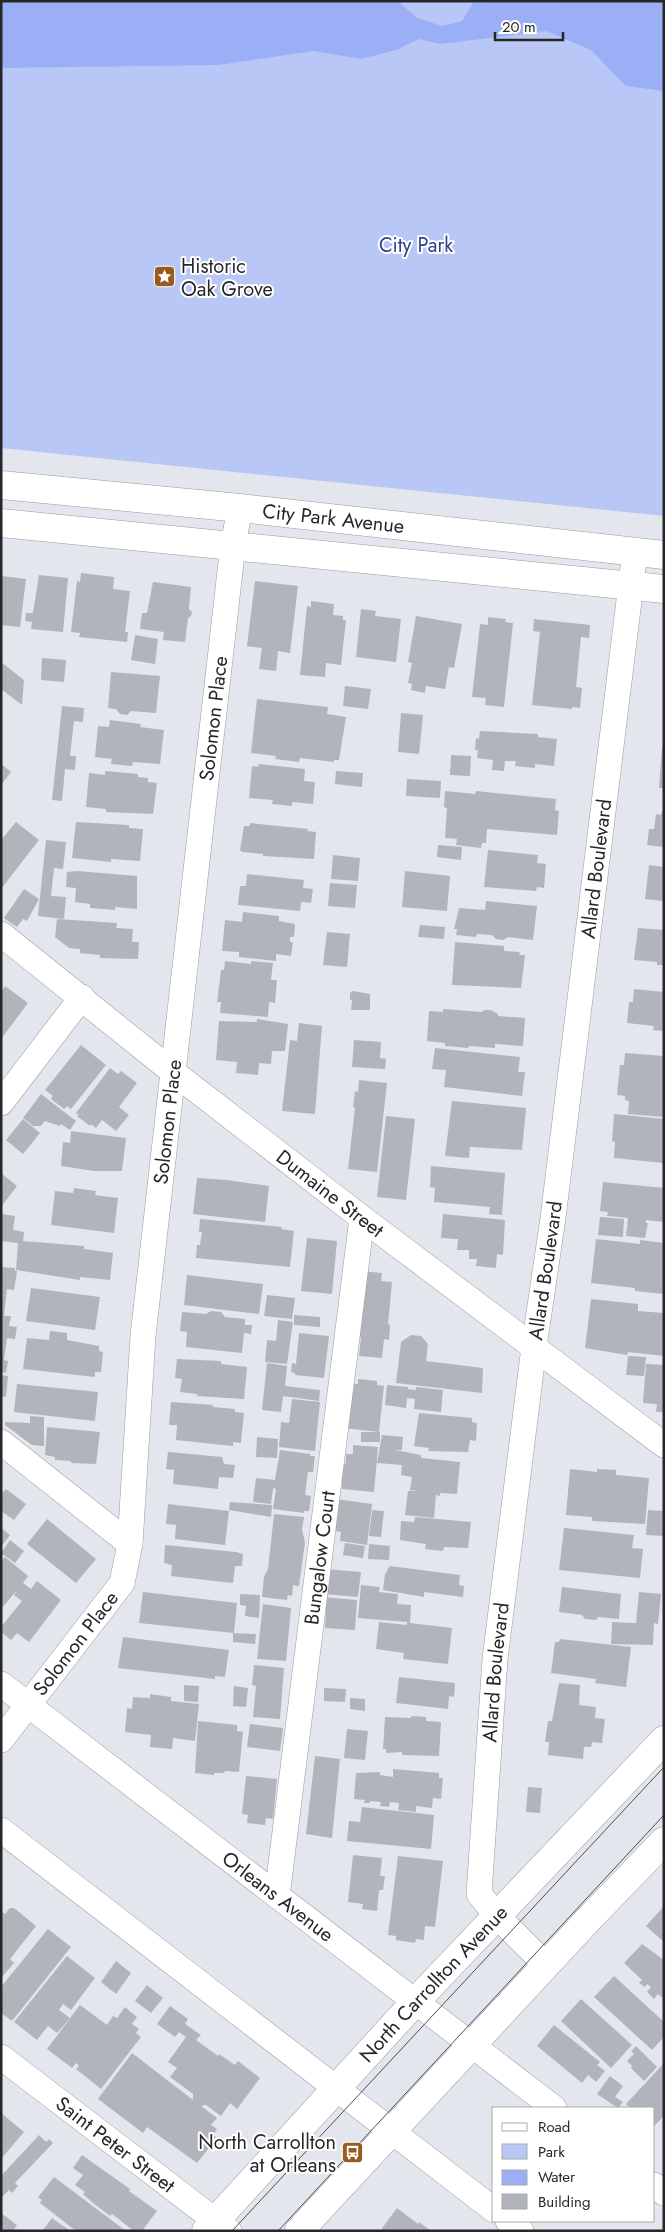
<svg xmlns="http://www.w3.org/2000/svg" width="665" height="2232" font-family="Jost,sans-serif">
  <rect width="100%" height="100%" fill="#e4e6ed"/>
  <path fill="#b8c7f6" d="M1,1H664V516L1,448Z"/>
  <path fill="#9aaff5" d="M1,1H398L417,18L442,26L462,21L473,3L664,1V91L626,86L591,50L546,31L440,44L419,39L396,50L361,59L313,51L218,65L1,68Z"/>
  <path fill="#b2b4bb" d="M81,573L114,577L113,589L130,591L125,632H128L127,642L79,637L80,633L71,632L77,581L80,582Z
    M39,575L68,578L63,632L31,629L32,622L25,621L26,613H33Z
    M1,576L26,579L20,627L1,625Z
    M255,581L298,586L290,653L278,651L276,671L259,669L262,648L247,646Z
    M153,582L191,587L189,609L192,612L191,616L188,618L185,642L163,640L164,632L140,629L142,613H147Z
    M311,601L334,604L333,615L343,616V620H346L341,665L326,663L325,677L300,675L307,606L311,607Z
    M361,609L376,611L375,616L401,619L396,662L356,657Z
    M416,616L462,624L454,668L449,667L445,689L426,686L425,693L411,690L412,684L408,683L412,663L408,662Z
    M488,617L506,619L505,622L513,623L504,707L485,705L486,698L472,697L480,624L488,625Z
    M534,619L590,625L589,638L581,637L576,687L582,688L580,708L572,707V709L532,705L540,632L533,631Z
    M135,635L158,639L155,664L131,660Z
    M42,658L66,660L64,682L41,680Z
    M1,662L24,680L22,705L1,689Z
    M111,672L160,676L156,713L131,711L127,715L120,714L116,709L108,708Z
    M345,686L371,689L368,709L343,706Z
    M257,699L328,707L327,714L346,717L339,760H334V762L300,758L299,762L275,759L276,756L251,753Z
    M62,706L84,708L83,722L74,721L70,756H76L75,770L65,769L62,801L52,800Z
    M401,713L423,715L419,754L398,752Z
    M110,720L141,724L140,727L164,730L160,764L133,762L132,766L111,764L112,759L95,757L98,726L109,727Z
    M480,731L538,734V737L557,739L554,766L535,764V768L515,766L516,761H505L504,771L492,770L493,760L477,758L478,750H475L476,738L479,739Z
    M662,747H664V788H659Z
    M451,755L471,756L470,776L450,775Z
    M1,764L11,772L1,785Z
    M259,764L305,769L304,781L315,782L313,804L292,802V806L272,804L273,800L249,798L252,766L258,767Z
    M105,771L138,774V777L148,778V782L157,783L153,814L106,812V809L86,807L89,773L105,775Z
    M336,771L363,773L362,787L335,784Z
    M407,779L441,781L440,798L406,796Z
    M445,791L475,794L476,791L556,799L555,810L559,811L557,835L487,829L486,843H482L481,848L456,845L457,839L445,838L447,808L444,807Z
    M662,811L664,812V847L647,845L649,829H654L656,814L661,815Z
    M16,822L39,840L1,889V840Z
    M76,822L129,825V828L143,829L140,861L111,859V862L72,858Z
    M250,823L308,829L307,831L316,832L314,859L263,856V854L242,852L240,850L244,826H250Z
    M46,840L66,842L63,869L54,868L51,896L66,897L64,919L38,916Z
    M438,845L462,847L461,860L437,857Z
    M488,850L538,855L537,863L546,864L544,888L537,887L536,891L484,887Z
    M333,855L360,858L358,881L331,879Z
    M649,865L664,867V901L645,899Z
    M77,871L137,876V909L115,907V910L90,908V904L75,902L76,888L66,887L67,872Z
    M405,871L450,876L447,911L402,907Z
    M247,874L304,880L303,888L313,889L311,903L301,902L300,911L238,905L240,886H246Z
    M330,883L357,885L355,908L328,906Z
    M24,889L39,899L27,921L23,919L17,927L4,918Z
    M486,901L537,906L533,940L508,937L503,940L496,939L492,935L477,934L476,937L456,935L457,929H454L459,908L485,910Z
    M243,912L279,916V921L295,924L294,937H290V942H293L291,956L276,954V961L239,957V952L222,951L225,920L242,922Z
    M57,919L117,923L116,928L133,929L132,942H139L138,959L100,958V955L80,953V949L69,948L55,937Z
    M420,925L445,927L444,939L418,937Z
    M638,928L664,930V965H657V962L634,960Z
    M327,932L350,934L347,967L323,965Z
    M455,942L504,946V951L520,952L519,955H525L521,988L452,985Z
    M225,961L251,964V961L273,963L271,980H277L275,1003L269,1002L268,1017L220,1013L221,1002H217L221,970H224Z
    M5,986L28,1003L1,1039V992Z
    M634,989L664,992V1031L653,1030L654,1026L627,1023L629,1002H633Z
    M353,991L370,994V1010H351L352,1000H350V993Z
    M443,1009L482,1012L484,1010H491L498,1014V1016L525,1018L523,1046L495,1044V1048L469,1046L468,1048L445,1046V1043L427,1041L429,1011L443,1012Z
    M257,1019L288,1024L285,1051H272L271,1064L259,1063L258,1075L236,1073L237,1062L216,1060L219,1021L257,1022Z
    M299,1023L322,1026L315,1114L282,1111L290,1040L297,1041Z
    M354,1040L381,1042L380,1058L386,1059L385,1069L352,1067Z
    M81,1045L106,1065L71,1109L67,1106L64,1109L51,1099L53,1096L45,1090Z
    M435,1048L520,1057L518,1072H525L522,1096L444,1087L446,1070L432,1069Z
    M625,1053L664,1056V1117L628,1114L629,1101L625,1100V1096L617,1095L620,1065H624Z
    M110,1068L118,1074L121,1071L137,1083L119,1107L129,1115L116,1131L102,1120L96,1128L91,1124L90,1126L77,1116L79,1115L76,1113Z
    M359,1080L387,1083L377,1172L348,1169L355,1108L353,1107L355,1091L358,1092Z
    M41,1094L76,1121L70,1130L61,1124L60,1126L45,1121L41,1126H33L23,1118Z
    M452,1101L526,1108L522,1150L470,1147L469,1158L445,1156Z
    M614,1114L664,1119V1163L614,1158L615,1142L612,1141Z
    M386,1116L415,1119L406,1200L377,1197Z
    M23,1119L40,1133L23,1154L6,1140Z
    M71,1131L126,1138L122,1171H94L61,1166L63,1142L70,1143Z
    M431,1166L505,1173L502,1215L489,1214L490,1207L434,1202L435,1188L430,1187Z
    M1,1173L17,1186L1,1207Z
    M197,1178L227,1180L269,1186L265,1222L193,1214Z
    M603,1182L664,1188V1222L646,1220V1223H648L645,1238L626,1236L628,1218L607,1216L608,1212L600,1211Z
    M74,1188L96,1191L95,1195L118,1198L114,1233L51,1225L55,1191L73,1193Z
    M1,1214L15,1216L13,1230L24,1232L23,1241L84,1246V1249L113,1253L110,1280L80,1277V1280L16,1270L18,1243L1,1241Z
    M443,1214L505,1220L503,1255L497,1254L496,1268L476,1266L477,1259H469V1250H457L458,1239L441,1238Z
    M600,1217L624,1219L623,1237L598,1235Z
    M200,1219L282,1227L281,1229L294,1231L290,1267L196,1258L197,1245H200L202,1232H199Z
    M307,1238L337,1241L332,1294L301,1291Z
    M596,1239L640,1244V1240L664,1243V1294L635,1291V1288L591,1283Z
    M1,1267L15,1268V1271H17L14,1290L7,1289L4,1316H11L9,1326L17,1327L15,1339L7,1338L4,1360L8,1361L6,1373L1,1372Z
    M360,1271L382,1273L381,1281L392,1282L388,1324L390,1325L389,1340L384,1339L382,1358L359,1356L361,1337L353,1336Z
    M187,1275L263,1284L259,1314L184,1305Z
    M31,1288L100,1297L95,1330L26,1321Z
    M267,1295L295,1298L292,1319L264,1316Z
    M591,1299L638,1304V1311L664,1313V1356L628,1352L627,1355L585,1348Z
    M211,1311L221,1312L225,1317L245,1319V1325H252L251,1334L244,1333L242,1353L186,1347L187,1332L180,1331L182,1312L206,1314Z
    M294,1315L320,1317V1327L294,1325Z
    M278,1320L293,1322L287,1364L265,1362L267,1340L276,1341Z
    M50,1331L67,1333V1340L99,1346V1351L103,1352L101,1372H95V1377L23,1369L27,1338L49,1340Z
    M299,1333L329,1336L324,1378L295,1375V1373L291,1372L292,1363L296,1364Z
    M411,1335L421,1336L428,1344L426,1361L483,1368L482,1393L396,1383L401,1342Z
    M628,1356L646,1357L644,1376L626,1375Z
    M177,1359L221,1361V1364L247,1367L244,1399L197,1396V1394L180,1392L182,1379L175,1378Z
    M267,1363L287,1366L285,1386L320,1390L319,1401L283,1396L281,1412L262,1410Z
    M646,1364L664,1365V1412H656L657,1404L643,1403Z
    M1,1375L8,1376L6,1397L1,1396Z
    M358,1379L377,1381V1385L384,1386L379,1432L344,1428L348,1394H353L354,1384H358Z
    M17,1384L98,1392L95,1421L14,1412Z
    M387,1385L408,1387V1389L416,1390V1387L443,1390L441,1412L414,1409L415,1399L407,1398L406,1408L385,1405Z
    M292,1399L320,1402L315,1451L279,1447L281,1422L289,1423Z
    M171,1402L213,1405V1407L235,1409V1412L244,1413L241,1443L233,1442V1446L176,1440L177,1425H169Z
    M419,1413L472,1418V1422L477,1423L476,1441L470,1440L468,1452L428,1451L429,1448L414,1446Z
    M30,1416L44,1417V1446L32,1445L5,1425V1422L30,1423Z
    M47,1427L100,1432L96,1464L72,1463L70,1461L55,1460V1457L45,1455Z
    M361,1432H380V1442H361Z
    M382,1435L403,1437L402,1450H395L421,1455V1458L460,1462L457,1494L440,1493V1496L436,1495L434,1518L405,1515L408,1491L420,1490H410L412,1477L401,1475L402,1465L377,1463Z
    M257,1437L278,1439L277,1458L256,1457Z
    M353,1445L378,1447L374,1492L342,1489V1463L346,1464V1454H353Z
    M280,1450L310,1454V1456H315L313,1472H308L305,1495L311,1496L309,1511H304V1513L273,1509L276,1489L273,1488L271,1504L253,1502L256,1478L275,1480Z
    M168,1452L222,1457L224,1464L235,1465L233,1478L219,1477L218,1489L173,1484L174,1470L166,1469Z
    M570,1469L597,1472V1469L616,1470V1475L649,1478L645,1524L592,1521V1517L566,1515Z
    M6,1489L26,1504L14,1520L1,1511V1494Z
    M336,1499L372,1504L367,1545L340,1541L341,1532L335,1531L338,1508H335Z
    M230,1502L272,1505L271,1517L229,1510Z
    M168,1504L229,1511L225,1545L175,1539L176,1525L166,1524Z
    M372,1510L384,1511L381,1537L369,1536Z
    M648,1510L664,1511V1536L646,1535Z
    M274,1514L304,1517L302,1530L305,1542L299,1586L293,1585L292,1596L288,1595L287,1600L262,1597L264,1577L268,1569Z
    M415,1517L471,1522L468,1548L444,1547L443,1551L425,1549L426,1544L400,1540L401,1521L414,1522Z
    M47,1519L96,1559L76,1583L27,1544Z
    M1,1528L10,1535L1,1547Z
    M564,1528L634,1535L632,1548L643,1549L640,1578L559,1570Z
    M10,1540L24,1551L15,1563L1,1553Z
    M345,1543L365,1546L363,1558L343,1555Z
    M369,1544L390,1546L389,1560L368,1559Z
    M165,1545L236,1552L243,1554L242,1566H235L233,1583L171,1576L172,1565L164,1563Z
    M5,1557L28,1576L23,1583L31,1589L37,1581L61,1600L29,1642L17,1633L11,1640L1,1632V1627L22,1601L14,1595L18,1589L1,1609V1561Z
    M390,1566L460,1575L459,1585L464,1586L463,1597L424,1592V1597L383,1590L385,1574Z
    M325,1569L361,1572L358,1597L324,1594Z
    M361,1585L380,1587L379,1592L398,1594L397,1604L411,1605L410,1623L452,1628L448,1664L403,1659L404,1653L376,1649L379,1622L407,1625V1622L358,1618Z
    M562,1587L621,1594L619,1619L598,1617L596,1620L585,1619L582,1615L559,1612Z
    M143,1592L237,1603L234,1633L139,1623Z
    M639,1592L661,1594L658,1624L654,1623L653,1645L611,1644L612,1622L636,1623Z
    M240,1594L260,1595L259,1618L245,1616L246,1606L240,1605Z
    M322,1597L357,1600L355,1630L325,1628L326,1612H321Z
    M263,1604L291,1608L286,1661L257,1659Z
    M233,1633L256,1634L255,1644L233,1642Z
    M123,1637L229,1650L225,1677L215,1676V1679L118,1668Z
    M560,1639L631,1647L626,1687L595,1683L596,1679L551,1673L555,1642H559Z
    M254,1665L284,1668L280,1719L253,1717L256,1686L252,1685Z
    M399,1677L455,1683L454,1697L449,1696L448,1709L396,1703Z
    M559,1683L580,1685L579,1705L596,1707L595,1718L605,1719L602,1743L592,1742L591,1747H584L583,1759L548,1755L549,1742H545L548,1721H552Z
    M184,1685L199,1686L198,1702L184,1701Z
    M234,1686L248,1688L246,1707L233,1706Z
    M324,1688L346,1689L345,1702L324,1701Z
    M150,1694L171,1697V1701L199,1704L195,1741L173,1738L172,1749L150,1747L151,1735L125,1732L127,1708L132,1709L133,1697L150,1698Z
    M350,1698L365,1699V1711L350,1709Z
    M411,1716L426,1717V1721L441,1722L439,1756L402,1755V1752L386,1753V1749H383L385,1717L411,1718Z
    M198,1721L237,1725V1731L243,1732L239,1772L225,1771L224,1773H214V1775L195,1773Z
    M250,1724L283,1728L280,1751L247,1747Z
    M347,1729L368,1731L365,1760L344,1758Z
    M315,1756L340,1759L332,1838L306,1834Z
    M393,1769L439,1773V1778H443L441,1799L433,1798L432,1808L416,1806V1812L398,1810L399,1803L390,1802L389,1807L380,1806L381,1802L370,1801V1803H364L365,1800L354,1799L356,1773L380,1772V1775L393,1777Z
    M246,1776L277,1779L273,1819L266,1818L265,1825L247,1823L248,1815L242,1814Z
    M528,1787L542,1788L540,1813L526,1812Z
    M362,1807L434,1815L431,1849L347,1841L349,1821L360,1822Z
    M353,1855L382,1858L380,1876H385L383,1890H379L377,1911L362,1909L363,1904L348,1902Z
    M398,1856L443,1861L435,1927L425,1926L424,1940L416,1939L415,1943L396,1940V1936L388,1935Z
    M664,1906V1942L646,1926Z
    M10,1908H14L36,1926L10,1959L14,1963L1,1978V1911L5,1914Z
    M48,1929L71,1947L12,2021L1,2013V1987Z
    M642,1944L664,1960V1999L658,1994L654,1999L647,1992L651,1987L647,1984L645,1987L639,1983L642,1980L624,1963Z
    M67,1956L95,1978L71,2010L63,2004L59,2010L70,2018L57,2033L48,2026L37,2040L14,2022Z
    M116,1961L131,1973L116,1994L101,1982Z
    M614,1976L664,2022V2037L652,2050L594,1997Z
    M147,1985L163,1998L151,2013L135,2001Z
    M581,1999L632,2045L611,2068L561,2021Z
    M80,2005L107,2025L113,2016L117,2018L125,2007L137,2017L132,2024L139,2029L136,2033L141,2037L101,2089L76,2069L79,2066L76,2063L72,2068L47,2049Z
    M170,2006L188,2019L185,2024L201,2035L196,2040L218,2056L219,2054L235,2065L238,2061L260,2078L237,2109L230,2103L221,2116L206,2105L201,2106L217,2118L211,2125L217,2129L213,2135L217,2138L197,2163L147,2127L143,2133L98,2099L132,2053L193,2100V2094L170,2077L177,2068L168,2062L186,2037L179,2032L175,2037L157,2024Z
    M554,2025L600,2062L597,2065L605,2071L596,2082L588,2075L582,2083L537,2046Z
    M636,2046L657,2067L644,2081L631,2068L632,2066L627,2061L634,2054L631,2051Z
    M664,2063V2116L654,2126V2108H631L626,2104Z
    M610,2076L623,2086L615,2097L623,2102L618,2108L597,2094Z
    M1,2113L24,2132L1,2159Z
    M39,2135L46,2142L49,2139L53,2143L15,2183L18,2186L12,2193L9,2190L1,2198V2176Z
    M82,2155L130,2189L129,2191L157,2211L142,2231H134L112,2214L110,2216L93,2203L83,2194L85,2192L75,2185L83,2175L73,2168Z
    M54,2177L126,2231H76L40,2203L42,2200L38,2197Z
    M397,2208L418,2224L419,2222L431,2231H380Z
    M1,2213L17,2225L13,2231L1,2230Z
    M52,2218L63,2226L71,2231H42Z"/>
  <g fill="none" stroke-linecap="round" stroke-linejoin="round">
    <defs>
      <g id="minor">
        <path id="s1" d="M1,934L173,1072L362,1218L664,1445"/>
        <path d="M1,1103L82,997"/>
        <path d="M1,1442L130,1544"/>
        <path id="s2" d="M1,1684L554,2108"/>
        <path id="s3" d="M1,1740L122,1583L130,1544L143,1336L233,545L240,508"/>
        <path d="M1,1830L494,2210"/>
        <path id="s4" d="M277,1896L362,1218"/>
        <path id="s5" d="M546,1965L497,1916L479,1894L495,1659L534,1347L553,1218L635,552"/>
        <path id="s6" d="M1,2057L229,2231"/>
        <path d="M654,2185L664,2193"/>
        <path d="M508,2221L521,2231"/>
      </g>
      <g id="major">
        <path id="s7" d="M1,485L240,508L664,555"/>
        <path d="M1,523L664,589"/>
        <path id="s8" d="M206,2231L415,2002L664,1740"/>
        <path d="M299,2231L586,1922L664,1841"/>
      </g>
    </defs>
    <use href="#minor" stroke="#999ba1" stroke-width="26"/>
    <use href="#major" stroke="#999ba1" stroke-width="29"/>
    <use href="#minor" stroke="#fff" stroke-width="25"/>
    <use href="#major" stroke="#fff" stroke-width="28"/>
    <path stroke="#4e4e52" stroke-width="1" d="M232,2231L664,1767
      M278,2231L664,1815"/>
  </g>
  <defs>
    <symbol id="sight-square" viewBox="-11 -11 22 22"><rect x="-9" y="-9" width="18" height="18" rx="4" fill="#985b1e" stroke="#fff"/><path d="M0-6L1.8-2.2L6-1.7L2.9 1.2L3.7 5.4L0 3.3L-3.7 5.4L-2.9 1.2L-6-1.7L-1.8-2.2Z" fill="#fff"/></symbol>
    <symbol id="bus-square" viewBox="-11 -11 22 22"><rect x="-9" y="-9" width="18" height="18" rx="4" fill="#985b1e" stroke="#fff"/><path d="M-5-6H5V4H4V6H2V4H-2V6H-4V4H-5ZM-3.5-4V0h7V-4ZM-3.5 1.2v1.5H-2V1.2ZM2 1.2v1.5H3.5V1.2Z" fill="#fff"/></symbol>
  </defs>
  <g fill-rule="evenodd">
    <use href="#sight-square" x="152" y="264" width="25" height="25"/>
    <use href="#bus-square" x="340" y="2140" width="25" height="25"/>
  </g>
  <g text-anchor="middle" stroke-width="4" stroke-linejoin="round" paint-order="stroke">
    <g font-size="20" fill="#2f3e8e" stroke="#fff">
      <text x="416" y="252">City Park</text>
    </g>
    <g font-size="20" fill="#27272a" stroke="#fff" text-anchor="start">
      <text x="181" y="273">Historic<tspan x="181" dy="23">Oak Grove</tspan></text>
      <text x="336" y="2149" text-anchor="end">North Carrollton<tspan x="336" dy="23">at Orleans</tspan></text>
    </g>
    <g font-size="20" fill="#27272a" stroke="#fff">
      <text dy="7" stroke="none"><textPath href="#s7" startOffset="334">City Park Avenue</textPath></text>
      <text dy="7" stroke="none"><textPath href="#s3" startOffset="1068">Solomon Place</textPath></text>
      <text dy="7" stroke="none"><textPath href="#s5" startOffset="1130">Allard Boulevard</textPath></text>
      <text dy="7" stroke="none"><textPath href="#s3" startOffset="662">Solomon Place</textPath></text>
      <text dy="7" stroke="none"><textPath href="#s1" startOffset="419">Dumaine Street</textPath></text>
      <text dy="7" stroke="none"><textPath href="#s5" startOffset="725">Allard Boulevard</textPath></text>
      <text dy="7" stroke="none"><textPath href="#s4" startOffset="341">Bungalow Court</textPath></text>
      <text dy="7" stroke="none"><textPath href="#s3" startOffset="122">Solomon Place</textPath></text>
      <text dy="7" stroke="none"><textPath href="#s5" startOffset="320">Allard Boulevard</textPath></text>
      <text dy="7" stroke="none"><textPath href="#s2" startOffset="349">Orleans Avenue</textPath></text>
      <text dy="7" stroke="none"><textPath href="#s8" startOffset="336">North Carrollton Avenue</textPath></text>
      <text dy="7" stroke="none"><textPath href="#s6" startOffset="144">Saint Peter Street</textPath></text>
    </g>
  </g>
  <rect width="665" height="2232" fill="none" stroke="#27272a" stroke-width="5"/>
  <rect x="492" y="2107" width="162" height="115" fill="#ffffff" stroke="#a9a9aa"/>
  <rect x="502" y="2123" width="25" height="8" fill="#ffffff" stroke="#a9a9aa"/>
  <text x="538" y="2132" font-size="15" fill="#27272a">Road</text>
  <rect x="502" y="2144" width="25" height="15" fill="#b8c7f6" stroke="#a9a9aa"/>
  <text x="538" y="2157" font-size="15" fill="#27272a">Park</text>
  <rect x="502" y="2170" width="25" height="15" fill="#9aaff5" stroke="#a9a9aa"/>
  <text x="538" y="2182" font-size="15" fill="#27272a">Water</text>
  <rect x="502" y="2194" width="25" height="15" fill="#b2b4bb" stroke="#a9a9aa"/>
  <text x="538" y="2207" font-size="15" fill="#27272a">Building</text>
  <path d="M495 32v8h68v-8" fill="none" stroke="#27272a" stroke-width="2.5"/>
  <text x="502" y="32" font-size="15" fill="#27272a" stroke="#ffffff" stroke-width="4" paint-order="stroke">20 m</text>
</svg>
